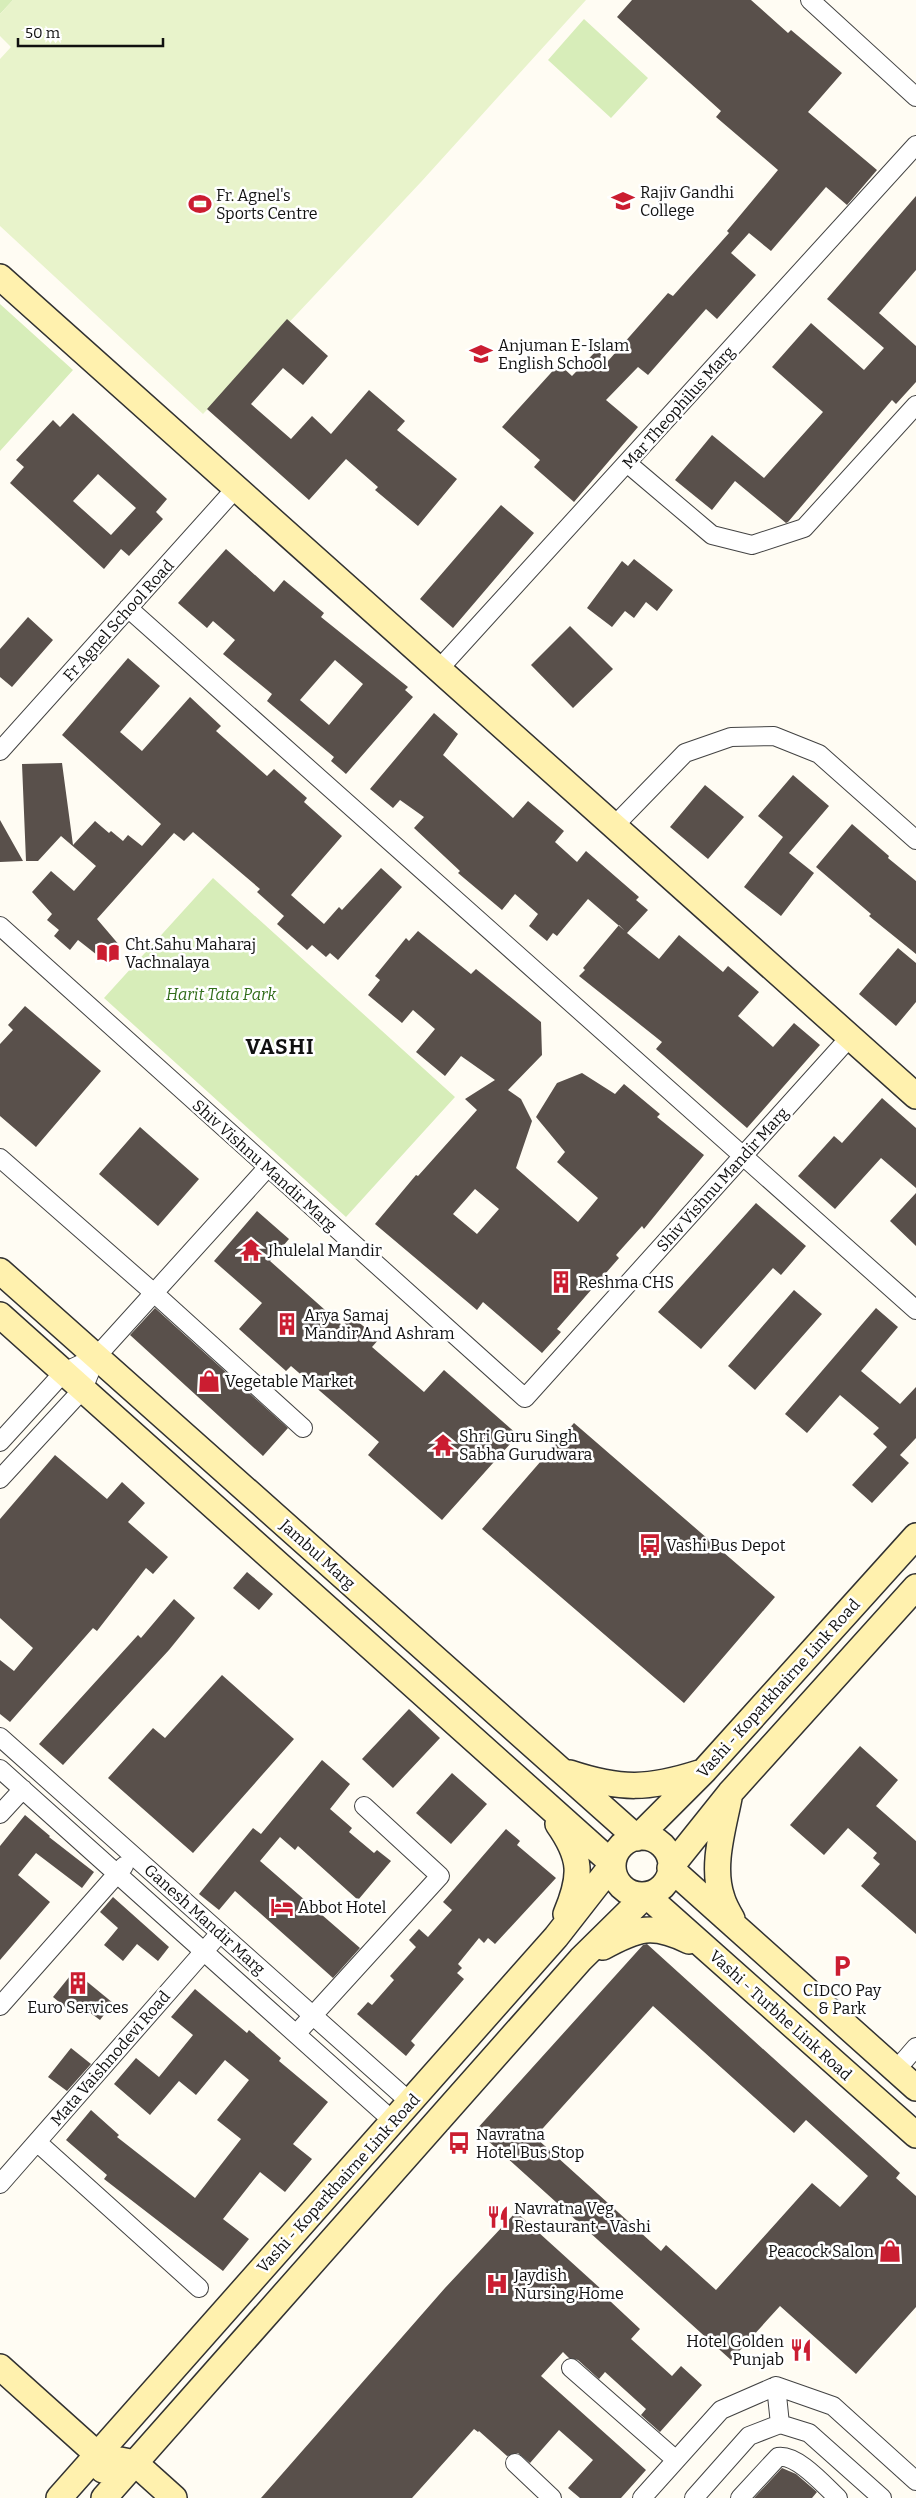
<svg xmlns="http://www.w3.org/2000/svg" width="916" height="2498" font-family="Bitter,serif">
  <rect width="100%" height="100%" fill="#fffcf3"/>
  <path fill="#d7edb9" d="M0,0H13L0,14Z
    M584,19L648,78L611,118L548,60Z
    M0,304L73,370L0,451Z
    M213,878L455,1097L346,1217L104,998Z"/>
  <path fill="#e8f3cb" d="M13,0H586L421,182L203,414L0,226V59L11,47L0,36V14Z"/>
  <path fill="#59504b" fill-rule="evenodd" d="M632,0H751L788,33L791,30L842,73L808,112L877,170L847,205L826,187L771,251L749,233L731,253L756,275L717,319L706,309L648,375L638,367L606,400L638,427L574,502L534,467L540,460L502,427L559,364L572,376L597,350L608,361L668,293L673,296L729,233L727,231L778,170L716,117L721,111L617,17Z
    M916,196V270L879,313L916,346V382L896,404L892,400L788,522L786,523L735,481L712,510L675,480L712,435L764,478L823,412L772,367L811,323L864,370L884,348L827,299Z
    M287,319L328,356L303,385L283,368L251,404L291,439L312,416L331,434L369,390L405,421L397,430L457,479L418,526L375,490L378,487L346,459L309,500L207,409Z
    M73,413L167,499L156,512L163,519L129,556L121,549L104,569L10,483L24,467L16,460L53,420L60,427ZM98,474L136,508L111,535L73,501Z
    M501,505L534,533L453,628L420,599Z
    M226,549L274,592L284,580L324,613L321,617L408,687L405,690L413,697L346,774L331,761L334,757L267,701L272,694L223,654L235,640L213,621L207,628L178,603ZM335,660L363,684L329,725L300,700Z
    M634,559L673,590L657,611L646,602L634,618L625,611L612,627L587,608L622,561L628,566Z
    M28,617L53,640L12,687L0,677V649Z
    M570,626L613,669L573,708L531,665Z
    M128,658L160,686L120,732L142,751L190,697L221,726L216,731L267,776L274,769L307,798L304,802L342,836L291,895L324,924L339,907L342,910L381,868L402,887L338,960L330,953L326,957L312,945L307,950L277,924L284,916L257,892L260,889L193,832L184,841L174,833L97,919L120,946L106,962L78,940L70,950L54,936L59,930L47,920L52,914L32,892L51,871L74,891L96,866L61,836L38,861H26L22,764L62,763L73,845L95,821L109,833L111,831L123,841L128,835L142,846L161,824L62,735Z
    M434,713L458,734L443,755L485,793L513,818L528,801L564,831L555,842L577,862L586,851L639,897L636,900L648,910L627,933L659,959L679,935L723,972L728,966L759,992L738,1016L773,1047L794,1023L820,1045L747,1128L656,1049L662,1042L579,976L585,970L583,968L619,925L625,931L588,899L557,936L553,933L547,941L529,926L538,914L515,894L502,910L458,873L460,871L414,828L424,817L400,800L393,808L370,789Z
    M793,775L829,806L789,853L814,873L781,916L744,887L783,837L758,816Z
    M705,785L744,817L708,859L670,827Z
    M0,820L23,861L0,862Z
    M852,824L889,856L888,858L916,881V954L869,916L871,914L816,867Z
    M418,931L471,974L476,969L541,1022L542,1055L508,1090L521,1099L532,1121L516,1168L578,1222L598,1198L557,1162L565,1152L536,1117L557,1083L582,1073L615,1094L624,1084L660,1114L657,1117L704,1155L644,1229L642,1226L616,1255L619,1258L557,1329L561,1332L542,1353L483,1302L477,1310L375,1224L416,1175L418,1176L477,1110L465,1099L495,1080L461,1056L445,1076L416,1052L435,1029L413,1010L402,1023L368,995L380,980L375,976L406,938L409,941ZM475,1189L499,1209L477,1234L453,1214Z
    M898,948L916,963V1002L896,1026L859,994Z
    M25,1006L101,1071L36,1147L0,1116V1044L13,1030L8,1025Z
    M882,1098L916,1128V1188L881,1158L835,1209L798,1176L834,1136L842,1143Z
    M140,1127L199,1179L158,1226L99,1174Z
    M916,1193V1246L890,1221Z
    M756,1203L806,1246L781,1275L773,1268L701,1349L658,1312Z
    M257,1211L289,1239L270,1261L343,1326L351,1316L379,1339L372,1347L424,1392L444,1370L518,1435L442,1520L368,1455L379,1442L291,1366L286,1371L239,1329L262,1303L214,1261Z
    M794,1290L822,1314L755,1390L728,1366Z
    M155,1308L288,1428L263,1456L130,1335Z
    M876,1308L898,1327L861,1371L900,1404L916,1387V1438L900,1455L909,1463L872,1503L852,1485L887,1447L873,1434L879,1428L840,1395L807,1433L785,1414Z
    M574,1423L775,1597L684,1703L482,1529Z
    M55,1455L107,1499L122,1482L145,1503L128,1522L168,1557L153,1574L146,1568L97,1631L93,1628L10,1722L0,1714V1660L14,1671L33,1648L0,1618V1519Z
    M247,1572L273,1594L259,1610L233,1588Z
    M174,1599L195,1618L169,1650L63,1765L39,1744L138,1635L141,1638Z
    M222,1675L294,1739L193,1853L108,1778L153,1728L165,1738Z
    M409,1709L440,1738L393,1788L362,1759Z
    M860,1746L898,1780L876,1806L916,1841V1934L861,1886L880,1864L873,1858L877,1853L848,1828L824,1855L790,1825Z
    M322,1760L350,1784L330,1809L352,1828L349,1832L374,1853L377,1850L391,1861L358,1900L298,1846L295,1850L280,1837L260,1861L360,1948L333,1978L235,1891L219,1910L199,1894L253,1828L261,1834Z
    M452,1773L487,1804L451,1844L416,1813Z
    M25,1815L50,1836L49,1837L94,1872L82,1888L36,1853L18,1875L50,1902L0,1960V1846Z
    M506,1829L520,1841L517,1845L556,1878L495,1944L488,1938L484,1943L479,1938L458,1964L462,1968L457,1973L464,1979L411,2041L415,2045L406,2056L357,2014L368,2002L372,2005L394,1980L390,1976L416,1947L409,1940L419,1929L428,1937L452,1910L443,1902Z
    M113,1897L169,1947L158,1961L137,1944L123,1961L104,1945L118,1928L100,1912Z
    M647,1944L900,2173L896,2178L916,2196V2307L856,2374L780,2306L731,2360L476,2130L643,1945ZM653,2006L794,2133L806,2120L868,2176L840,2207L812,2183L716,2290L666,2245L661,2251L535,2137Z
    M74,1971L113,2003L100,2020L77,2003L70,2011L53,1997Z
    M195,1989L247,2033L249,2030L281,2058L279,2061L328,2102L293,2144L312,2159L285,2192L260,2172L223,2219L249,2239L223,2271L104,2179L107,2175L66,2140L91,2110L119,2135L117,2137L195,2198L241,2139L217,2120L249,2080L225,2060L196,2095L179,2081L150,2115L114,2084L136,2058L159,2077L193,2035L171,2017Z
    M71,2048L91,2064L67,2091L48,2077Z
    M516,2212L612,2299L610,2301L640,2329L631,2339L672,2376L681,2366L702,2385L660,2432L641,2415L646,2409L605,2372L599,2379L578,2360L569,2358L563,2352L541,2376L646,2470L621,2498H580L568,2488L593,2460L559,2430L530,2463L518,2453L507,2456L479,2431L478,2432L474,2429L412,2498H261L445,2288Z
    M782,2468L796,2474L817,2492L812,2498H754Z"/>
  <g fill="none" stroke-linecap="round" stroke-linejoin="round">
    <defs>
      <path id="street" d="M810,0L916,97
        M627,463L712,535L752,545L804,528L916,405
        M128,608L916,1310
        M439,669L916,145
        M0,751L236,488
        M614,826L685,753L731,737L774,736L819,754L916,840
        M0,926L525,1398L850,1037
        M0,1158L154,1293L303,1428
        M0,1442L64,1372L96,1357
        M0,1479L83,1389L96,1357L268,1167
        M0,1737L410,2102
        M0,1769L393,2121
        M0,1814L23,1789
        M0,2006L124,1866
        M296,2034L440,1876L364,1806
        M896,2070L916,2047
        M37,2142L199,2288
        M0,2184L220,1933
        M571,2368L676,2460
        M776,2386L780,2424
        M515,2463L552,2498
        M642,2498L721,2410L776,2386L833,2406L916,2481
        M694,2498L749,2436L780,2424L809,2433L882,2498
        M740,2498L778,2457C797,2454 824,2485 838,2498"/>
      <path id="secondary" d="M0,277L916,1096
        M0,1271L637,1838
        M0,1315L613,1864
        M570,1773C621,1790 649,1789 699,1773
        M729,1798C723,1829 711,1867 722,1898C724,1905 728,1912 732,1919
        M558,1824C582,1858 582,1876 566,1914
        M613 1866a29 29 0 1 1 58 0a29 29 0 1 1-58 0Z
        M637,1838L704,1771L916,1536
        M670,1868L730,1793L916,1587
        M670,1868L916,2088
        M646,1895L916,2135
        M603,1947C638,1928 652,1923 689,1941
        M0,2367L98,2455L103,2470
        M120,2460L135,2463L174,2498
        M59,2498L556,1937L613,1864
        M104,2498L581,1959L646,1895"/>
    </defs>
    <use href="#street" stroke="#434343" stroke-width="20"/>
    <use href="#secondary" stroke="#323232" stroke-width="28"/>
    <use href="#street" stroke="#fff" stroke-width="18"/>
    <use href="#secondary" stroke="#fff1ae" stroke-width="25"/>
  </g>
  <defs>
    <symbol id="university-bare" viewBox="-9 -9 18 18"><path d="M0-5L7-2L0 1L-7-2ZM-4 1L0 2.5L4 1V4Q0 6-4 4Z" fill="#cb1d31" stroke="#fff" stroke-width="2.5" paint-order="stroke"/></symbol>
    <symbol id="stadium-bare" viewBox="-9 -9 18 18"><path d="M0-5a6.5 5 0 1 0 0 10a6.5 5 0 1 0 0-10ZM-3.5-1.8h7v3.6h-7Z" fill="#cb1d31" stroke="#fff" stroke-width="2.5" paint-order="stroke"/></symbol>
    <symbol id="school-bare" viewBox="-9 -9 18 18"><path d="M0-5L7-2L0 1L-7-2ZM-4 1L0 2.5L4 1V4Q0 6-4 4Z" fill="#cb1d31" stroke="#fff" stroke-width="2.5" paint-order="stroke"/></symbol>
    <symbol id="library-bare" viewBox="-9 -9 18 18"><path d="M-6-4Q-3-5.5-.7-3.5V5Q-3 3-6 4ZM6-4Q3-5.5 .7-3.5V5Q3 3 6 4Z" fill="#cb1d31" stroke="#fff" stroke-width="2.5" paint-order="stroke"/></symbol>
    <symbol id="temple-bare" viewBox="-9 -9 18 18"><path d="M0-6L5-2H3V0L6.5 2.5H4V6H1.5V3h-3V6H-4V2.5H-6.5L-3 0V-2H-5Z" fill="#cb1d31" stroke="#fff" stroke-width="2.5" paint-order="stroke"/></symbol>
    <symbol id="building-bare" viewBox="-9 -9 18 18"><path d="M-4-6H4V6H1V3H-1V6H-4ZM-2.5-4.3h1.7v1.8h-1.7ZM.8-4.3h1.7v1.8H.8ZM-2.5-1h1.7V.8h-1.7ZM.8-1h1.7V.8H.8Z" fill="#cb1d31" stroke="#fff" stroke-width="2.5" paint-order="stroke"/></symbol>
    <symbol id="shop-bare" viewBox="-9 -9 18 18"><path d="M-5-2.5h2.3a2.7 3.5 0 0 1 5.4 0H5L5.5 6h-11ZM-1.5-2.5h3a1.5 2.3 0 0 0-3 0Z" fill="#cb1d31" stroke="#fff" stroke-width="2.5" paint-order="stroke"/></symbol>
    <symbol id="bus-bare" viewBox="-9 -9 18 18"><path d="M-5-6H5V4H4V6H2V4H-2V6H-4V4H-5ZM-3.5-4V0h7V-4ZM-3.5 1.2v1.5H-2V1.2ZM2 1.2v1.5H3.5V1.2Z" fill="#cb1d31" stroke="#fff" stroke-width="2.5" paint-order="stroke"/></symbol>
    <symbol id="hotel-bare" viewBox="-9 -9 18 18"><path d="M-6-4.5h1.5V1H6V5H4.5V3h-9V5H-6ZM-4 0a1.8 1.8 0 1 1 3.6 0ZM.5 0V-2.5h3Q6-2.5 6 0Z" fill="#cb1d31" stroke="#fff" stroke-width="2.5" paint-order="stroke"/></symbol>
    <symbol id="parking-bare" viewBox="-9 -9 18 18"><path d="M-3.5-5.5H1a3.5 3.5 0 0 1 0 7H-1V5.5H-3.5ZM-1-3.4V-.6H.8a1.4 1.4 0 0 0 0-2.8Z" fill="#cb1d31" stroke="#fff" stroke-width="2.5" paint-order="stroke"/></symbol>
    <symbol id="restaurant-bare" viewBox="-9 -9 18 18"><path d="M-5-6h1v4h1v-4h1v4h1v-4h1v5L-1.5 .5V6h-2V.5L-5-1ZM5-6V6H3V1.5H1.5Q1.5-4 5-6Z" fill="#cb1d31" stroke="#fff" stroke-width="2.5" paint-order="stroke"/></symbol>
    <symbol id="hospital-bare" viewBox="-9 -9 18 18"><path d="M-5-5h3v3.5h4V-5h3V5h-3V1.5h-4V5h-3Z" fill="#cb1d31" stroke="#fff" stroke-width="2.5" paint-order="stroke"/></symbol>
  </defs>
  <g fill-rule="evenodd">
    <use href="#university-bare" x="607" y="185" width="32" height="32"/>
    <use href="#stadium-bare" x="184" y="188" width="32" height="32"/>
    <use href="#school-bare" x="465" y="338" width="32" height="32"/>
    <use href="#library-bare" x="92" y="937" width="32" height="32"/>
    <use href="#temple-bare" x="235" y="1234" width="32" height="32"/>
    <use href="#building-bare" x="545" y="1266" width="32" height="32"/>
    <use href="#building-bare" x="271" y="1308" width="32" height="32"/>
    <use href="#shop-bare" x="193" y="1365" width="32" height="32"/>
    <use href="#temple-bare" x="427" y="1429" width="32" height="32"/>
    <use href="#bus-bare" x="634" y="1529" width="32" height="32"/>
    <use href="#hotel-bare" x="266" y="1891" width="32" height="32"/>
    <use href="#parking-bare" x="826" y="1950" width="32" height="32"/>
    <use href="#building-bare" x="62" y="1967" width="32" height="32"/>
    <use href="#bus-bare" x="443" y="2127" width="32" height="32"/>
    <use href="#restaurant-bare" x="482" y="2201" width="32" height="32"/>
    <use href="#shop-bare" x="874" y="2235" width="32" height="32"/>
    <use href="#hospital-bare" x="481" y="2268" width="32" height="32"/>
    <use href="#restaurant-bare" x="785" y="2334" width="32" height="32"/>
  </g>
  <g text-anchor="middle" stroke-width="5" stroke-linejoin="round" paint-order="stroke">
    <g font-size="16" fill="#101010" stroke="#fff" text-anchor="start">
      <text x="640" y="198">Rajiv Gandhi<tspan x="640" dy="18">College</tspan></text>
      <text x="216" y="201">Fr. Agnel's<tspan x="216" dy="18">Sports Centre</tspan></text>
      <text x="498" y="351">Anjuman E-Islam<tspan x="498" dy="18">English School</tspan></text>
      <text x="125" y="950">Cht.Sahu Maharaj<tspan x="125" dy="18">Vachnalaya</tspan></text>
      <text x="268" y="1256">Jhulelal Mandir</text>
      <text x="578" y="1288">Reshma CHS</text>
      <text x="304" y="1321">Arya Samaj<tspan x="304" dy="18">Mandir And Ashram</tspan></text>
      <text x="225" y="1387">Vegetable Market</text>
      <text x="459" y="1442">Shri Guru Singh<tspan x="459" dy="18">Sabha Gurudwara</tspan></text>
      <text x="666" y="1551">Vashi Bus Depot</text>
      <text x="298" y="1913">Abbot Hotel</text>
      <text x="842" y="1996" text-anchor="middle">CIDCO Pay<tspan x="842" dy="18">&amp; Park</tspan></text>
      <text x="78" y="2013" text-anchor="middle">Euro Services</text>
      <text x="476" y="2140">Navratna<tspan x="476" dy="18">Hotel Bus Stop</tspan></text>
      <text x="514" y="2214">Navratna Veg<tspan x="514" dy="18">Restaurant - Vashi</tspan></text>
      <text x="874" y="2257" text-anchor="end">Peacock Salon</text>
      <text x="514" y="2281">Jaydish<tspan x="514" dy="18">Nursing Home</tspan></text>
      <text x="784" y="2347" text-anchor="end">Hotel Golden<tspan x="784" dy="18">Punjab</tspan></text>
    </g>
    <g font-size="16" fill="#101010" stroke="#fff">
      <text transform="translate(678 407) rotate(-48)" y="6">Mar Theophilus Marg</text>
      <text transform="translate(118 620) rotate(-48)" y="6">Fr Agnel School Road</text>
      <text transform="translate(265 1165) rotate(42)" y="6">Shiv Vishnu Mandir Marg</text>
      <text transform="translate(722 1179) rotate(-48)" y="6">Shiv Vishnu Mandir Marg</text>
      <text transform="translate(318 1554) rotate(42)" y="6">Jambul Marg</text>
      <text transform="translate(778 1688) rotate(-48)" y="6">Vashi - Koparkhairne Link Road</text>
      <text transform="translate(205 1919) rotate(42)" y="6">Ganesh Mandir Marg</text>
      <text transform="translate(781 2015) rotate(42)" y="6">Vashi - Turbhe Link Road</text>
      <text transform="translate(110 2058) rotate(-49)" y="6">Mata Vaishnodevi Road</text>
      <text transform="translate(338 2183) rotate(-48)" y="6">Vashi - Koparkhairne Link Road</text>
    </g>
    <g font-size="16" font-style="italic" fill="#316d1a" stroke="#fff">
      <text x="221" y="1000">Harit Tata Park</text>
    </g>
    <g font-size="21" font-weight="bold" letter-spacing="1" fill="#101010" stroke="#fff">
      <text x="280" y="1054">VASHI</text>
    </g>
  </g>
  <path d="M18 38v8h145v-8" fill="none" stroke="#101010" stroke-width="2.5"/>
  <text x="25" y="38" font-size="15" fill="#101010" stroke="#ffffff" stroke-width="4" paint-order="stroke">50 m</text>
</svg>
